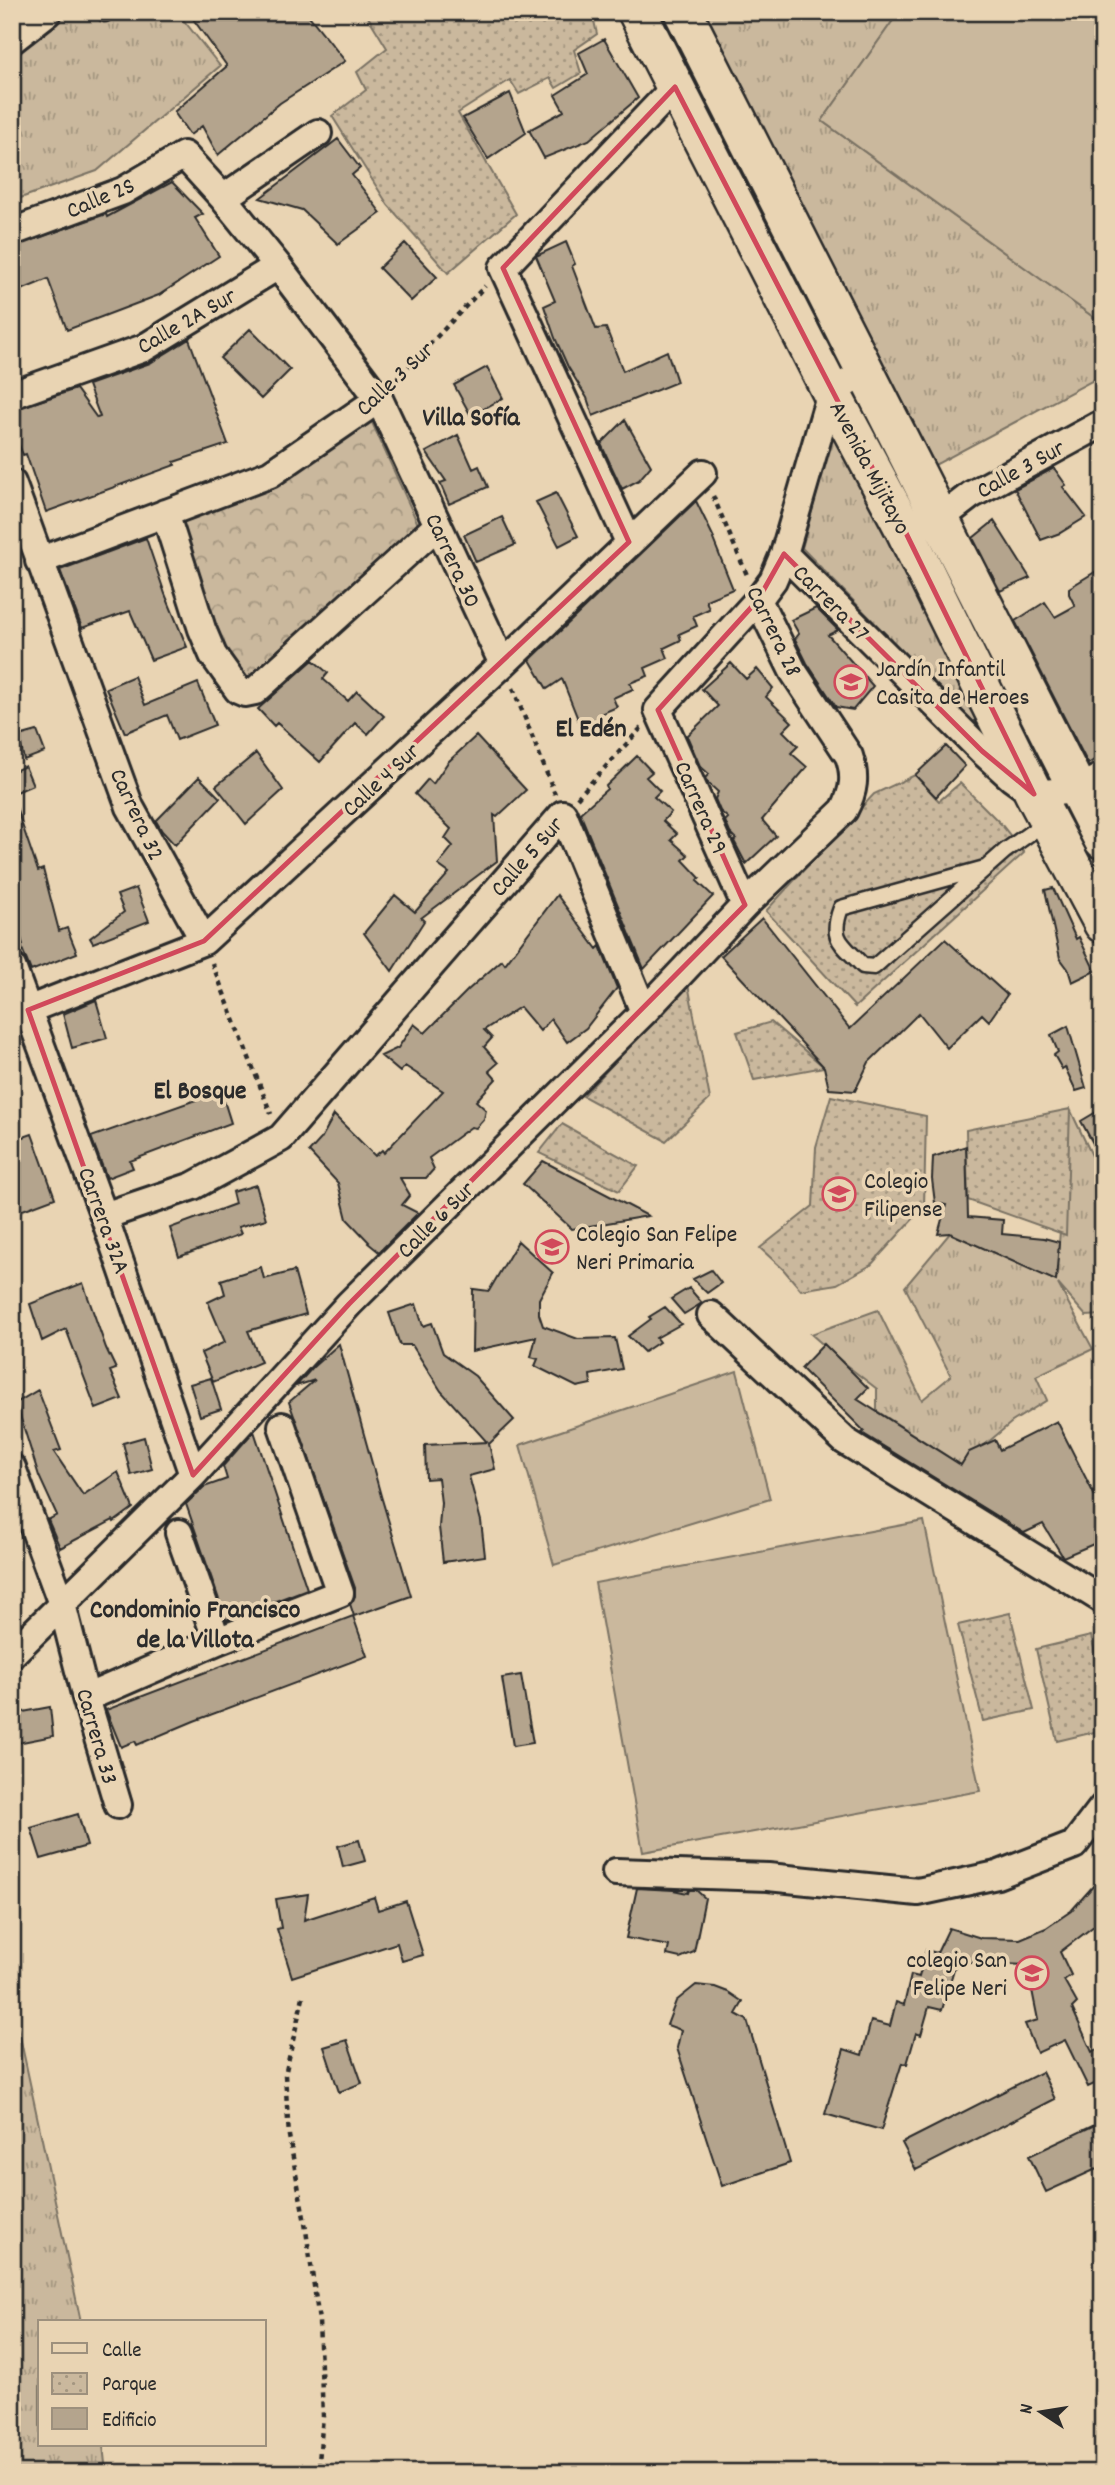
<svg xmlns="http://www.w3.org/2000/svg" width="1115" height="2485" font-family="Dekko,sans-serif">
  <defs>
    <pattern id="grass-tufts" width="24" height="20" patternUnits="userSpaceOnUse" patternTransform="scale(1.75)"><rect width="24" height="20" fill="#cab89d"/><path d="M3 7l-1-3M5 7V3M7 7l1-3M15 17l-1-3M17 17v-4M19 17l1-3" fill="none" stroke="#a49680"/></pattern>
    <pattern id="forest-crowns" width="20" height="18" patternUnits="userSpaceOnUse" patternTransform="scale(1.75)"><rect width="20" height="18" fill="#cab89d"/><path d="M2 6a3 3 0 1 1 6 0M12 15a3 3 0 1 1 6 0" fill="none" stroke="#a49680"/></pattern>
    <pattern id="park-dots" width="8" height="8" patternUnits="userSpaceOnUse" patternTransform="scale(1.75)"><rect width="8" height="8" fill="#cab89d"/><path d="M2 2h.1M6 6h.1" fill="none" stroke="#a49680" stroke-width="1.8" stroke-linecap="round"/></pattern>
  </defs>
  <rect width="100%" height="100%" fill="#e9d4b3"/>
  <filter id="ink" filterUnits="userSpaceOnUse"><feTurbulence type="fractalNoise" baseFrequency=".0143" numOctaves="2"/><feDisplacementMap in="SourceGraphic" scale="14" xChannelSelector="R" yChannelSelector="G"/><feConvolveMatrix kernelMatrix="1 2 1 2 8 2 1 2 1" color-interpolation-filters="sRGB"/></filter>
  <g filter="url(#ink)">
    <path fill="url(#grass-tufts)" stroke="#7a7264" stroke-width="2" d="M61,12H177L220,66L97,171L12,201V49Z
      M704,12H899L822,121L1103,324V375L935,465Z
      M836,422L991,733L978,729L802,548Z
      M1070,1109L1103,1179V1315L1086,1316L1058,1284L1093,1349L1036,1376L1047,1400L1012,1422L961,1465L877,1411V1389L846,1365L811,1334L878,1310L922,1400L951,1376L905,1287L950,1233L1056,1280Z
      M12,1999L81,2322H40V2445H103L106,2473H12Z"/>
    <path fill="url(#forest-crowns)" stroke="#7a7264" stroke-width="2" d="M370,418L422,533L253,685L223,646L180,519Z"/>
    <path fill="url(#park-dots)" stroke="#7a7264" stroke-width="2" d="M365,12H521L526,19L540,12H592L597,34L574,50L581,73L556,88L550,78L519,94L510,80L458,113L516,214L448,273L388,205L332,116L366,90L357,72L387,48Z
      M915,775L939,801L960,783L1001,824L1024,853L855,1007L766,911L874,794Z
      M688,984L710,1099L666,1141L583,1096Z
      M771,1022L824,1067L754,1080L737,1032Z
      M831,1096L926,1116L924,1207L871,1265L837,1284L801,1290L783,1269L760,1248L813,1206L816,1147Z
      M1070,1109L1066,1235L968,1200L966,1130Z
      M562,1124L638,1166L619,1191L539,1153Z
      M1010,1613L1034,1710L983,1721L958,1625Z
      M1091,1636L1103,1686V1730L1057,1741L1036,1649Z"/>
    <path fill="#cab89d" stroke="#7a7264" stroke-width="2" d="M899,12H1077L1103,31V324L822,121Z
      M737,1371L770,1499L554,1565L520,1445Z
      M924,1521L980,1791L643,1852L595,1583Z"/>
    <path fill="#b4a48d" stroke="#2b2b2b" stroke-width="2" d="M188,12H306L345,61L280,103L218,155L202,126L190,135L174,112L227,66Z
      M604,39L638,98L589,140L544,158L529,130L564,111L555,95L588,74L579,53Z
      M510,93L526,133L488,159L463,118Z
      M338,139L360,168L352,175L381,213L338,244L302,210L260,198Z
      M172,182L203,214L195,218L219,256L159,295L67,330L48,279L12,294V247L106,214L107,217Z
      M566,242L575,264L572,266L596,329L606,328L623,371L667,351L677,382L593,416L587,398L568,367L555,338L544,306L555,301L536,256Z
      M405,243L437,277L411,301L379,268Z
      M250,329L290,370L261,399L220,358Z
      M189,339L228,444L174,462L175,465L46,512L26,454L23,455L12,428V410L76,389L97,418L100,417L88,385L150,363Z
      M487,367L503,398L471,416L454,385Z
      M625,420L651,466L639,480L622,489L601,444Z
      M458,435L473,469L479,466L488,487L449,504L440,483L446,481L426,452Z
      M1054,468L1066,485L1063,487L1086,517L1060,533L1041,540L1015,489Z
      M556,493L578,536L559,546L536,502Z
      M696,501L714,538L713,539L733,589L706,600L709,609L693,616L697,626L679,634L681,640L664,648L668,658L645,668L648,676L630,683L633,689L613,698L617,707L598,715L601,724L583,732L562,679L547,689L530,660Z
      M502,517L515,545L476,562L464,535Z
      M994,521L1030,578L1000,591L973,538Z
      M146,538L165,594L187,647L151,660L130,611L82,628L60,570Z
      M1103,567V754L1088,764L1015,621L1045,602L1055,617L1075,606L1069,594V588Z
      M816,608L838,630L828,635L873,686L853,710L836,707L807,663L795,639L799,634L791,620Z
      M313,660L328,673L323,679L348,701L357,691L384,716L368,734L355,723L320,762L277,723L274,726L258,709Z
      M731,663L746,679L757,669L773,688L766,697L792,722L783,731L798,746L791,753L807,767L762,820L776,836L746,864L734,841L736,839L730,833L725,821L728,818L720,811L715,799L718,792L707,782L705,778L709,774L700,766L687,736L718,706L702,689Z
      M134,676L145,705L198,683L215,725L177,740L167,715L125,733L106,688Z
      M37,731L45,752L24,760L19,736Z
      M476,736L526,790L497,817L494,815L497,861L421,918L424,921L392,971L364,933L395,895L415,912L449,873L438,865L453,846L445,838L451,829L415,794L428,779L433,784L448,762Z
      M946,746L965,766L936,797L915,775Z
      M256,753L283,790L246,824L216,786Z
      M637,756L652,772L646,777L660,791L654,797L671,812L663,821L677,834L671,840L688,855L683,860L700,878L697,881L713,896L644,969L580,813L607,789L606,786Z
      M25,766L33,785L12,794V772Z
      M199,777L220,798L175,845L162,831L156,821Z
      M15,804L38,871L43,869L59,931L67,928L77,953L31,971L21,946L23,945L12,905V805Z
      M136,888L149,921L93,943L90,938L124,912L117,895Z
      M1053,888L1076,939L1079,937L1095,971L1072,982L1068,969L1060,958L1045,890Z
      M557,895L597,949L600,946L617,988L586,1028L567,1042L551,1019L540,1031L520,1007L484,1030L492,1038L484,1047L498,1063L489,1071L496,1079L476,1101L486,1110L484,1119L476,1128L471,1127L429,1158L434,1169L426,1178H400L410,1195L402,1205L418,1213L379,1252L368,1243L369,1242L347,1219L338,1183L309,1152L321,1139L334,1115L375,1156L382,1150L384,1153L443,1091L405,1066L400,1072L381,1056L398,1048L414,1024L425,1033L468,990L502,960L505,964Z
      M762,918L850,1029L945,939L1007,995L989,1021L982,1014L947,1048L919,1013L869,1062L855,1091L829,1089L824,1067L721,956Z
      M96,1000L107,1038L72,1048L63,1014Z
      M1068,1026L1086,1088L1076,1091L1065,1067L1062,1069L1054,1055L1058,1052L1051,1035Z
      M221,1091L231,1123L130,1161L133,1168L107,1178L91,1137Z
      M1103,1108V1162L1081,1121Z
      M32,1134L55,1198L12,1214V1141Z
      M966,1146L968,1217L1003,1220L1002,1234L1044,1238L1059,1242L1056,1281L950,1233L938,1234L946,1205L935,1203L932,1179L933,1157Z
      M543,1161L648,1216L572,1229L523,1184Z
      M256,1185L266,1219L238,1227L241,1234L179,1257L170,1228L235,1204L232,1192Z
      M518,1241L553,1273L539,1299V1314L543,1326L578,1339L615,1338L622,1369L590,1375L591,1384L577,1387L535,1366L538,1359L531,1357L536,1337L472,1351L473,1289L489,1291Z
      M261,1267L264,1279L294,1271L306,1314L248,1331L261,1362L213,1382L201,1353L225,1342L208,1302L225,1294L221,1280Z
      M711,1270L721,1283L707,1293L693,1279Z
      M83,1283L106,1348L116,1369L110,1371L122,1399L96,1409L66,1329L42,1341L30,1304Z
      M689,1288L702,1303L684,1314L671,1299Z
      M416,1304L423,1326L432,1323L443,1353L475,1376L514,1420L489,1444L495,1469L469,1476L481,1521L485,1556L443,1562L439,1527L441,1503L438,1478L426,1479L425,1445L487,1442L441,1391L412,1345H400L389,1313Z
      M665,1307L681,1324L656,1338L659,1342L644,1352L628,1336L651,1319L649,1317Z
      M339,1344L381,1496L411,1596L354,1616L350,1604L355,1596V1588L289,1402L315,1380L296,1386L313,1367Z
      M824,1344L868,1388L857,1399L961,1465L969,1452L995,1440L1000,1450L1057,1421L1103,1512V1540L1063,1557L1043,1524L1024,1533L862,1433L864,1431L801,1368Z
      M211,1378L221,1409L200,1416L190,1384Z
      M38,1390L61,1450L54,1452L83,1495L118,1472L133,1508L114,1522L113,1520L60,1548L48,1520L57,1515L39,1476L16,1403Z
      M254,1431L307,1589L226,1620L186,1504L204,1487L227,1479L223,1466Z
      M144,1437L152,1469L131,1475L123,1443Z
      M353,1616L367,1656L194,1721L137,1745L135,1741L121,1747L106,1710Z
      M521,1675L533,1743L513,1746L502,1678Z
      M50,1707L53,1736L12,1744V1714Z
      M78,1814L87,1846L41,1859L31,1828Z
      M359,1840L365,1861L343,1867L338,1846Z
      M1103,1875V1919L1060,1952L1071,1975L1064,1980L1077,2003L1072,2008L1092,2052L1103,2047V2080L1088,2087L1065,2040L1037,2053L1025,2024L1038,2020L1027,1965L956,1962L942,2010L929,2007L921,2035L916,2033L907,2064L902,2063L881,2130L825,2114L844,2049L862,2055L871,2021L890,2026L896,2002L904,2005L911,1975L919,1977L926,1950L937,1953L949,1928L981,1938L1020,1939L1046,1928L1071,1911Z
      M637,1888L673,1890L688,1893L689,1890H696L705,1898L694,1952L680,1958L667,1955L669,1946L626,1938Z
      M308,1894L304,1920L374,1897L378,1910L406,1901L423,1955L402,1961L397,1943L292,1977L277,1929L281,1928L276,1899Z
      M696,1985L715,1987L728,1992L743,2002L736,2014L747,2020L790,2163L722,2186L677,2048L681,2030L667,2025L676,2001Z
      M347,2040L362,2083L339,2092L324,2047Z
      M1042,2072L1055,2099L916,2170L902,2143Z
      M1103,2121V2166L1046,2192L1029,2156Z"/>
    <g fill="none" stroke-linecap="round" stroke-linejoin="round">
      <defs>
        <path id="service" d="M104,12L105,14
          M985,868L841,908C829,940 842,943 863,966L874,967L1005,851L1047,821"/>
        <path id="minor" d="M12,40L48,12
          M223,198L318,133
          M12,232L123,191L184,155L223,198L278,266L379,399L503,664
          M12,395L144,348L278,266
          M12,483L130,807L204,941
          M165,513L202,629L213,655L238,690L245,693L255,691L438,525
          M941,518L971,495L1103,423
          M629,542L503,268L675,87
          M784,554L982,751L1012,778L1034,794L1076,790L1103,776
          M39,561L270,474L379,399
          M745,905L658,710L758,600L773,580L784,554L831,392L864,373
          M12,967L104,1216L193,1475
          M12,1016L204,941L503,664L703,473
          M104,1216L193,1186L281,1138L563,814L644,1012
          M711,1315L845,1441L1103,1600
          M12,1468L62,1604L86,1698L118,1805
          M179,1533L217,1641
          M12,1654L193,1475L349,1304L644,1012L745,905L844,810C854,791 856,776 849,756L793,671L758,600
          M86,1698L217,1641L340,1593L282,1426
          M616,1872L768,1877L918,1892L997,1875L1074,1845L1103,1807"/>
        <path id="secondary" d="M637,12L831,392L903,527L1034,794L1103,924
          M683,12L1103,840"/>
        <path id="primary" d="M12,17L18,12"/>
      </defs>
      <use href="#service" stroke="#2b2b2b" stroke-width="19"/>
      <use href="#minor" stroke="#2b2b2b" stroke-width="32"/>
      <use href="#secondary" stroke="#2b2b2b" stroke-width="42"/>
      <use href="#primary" stroke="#2b2b2b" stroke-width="44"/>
      <path stroke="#2b2b2b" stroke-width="4.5" stroke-dasharray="5 5" stroke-linecap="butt" d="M395,381L485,286
        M713,496L747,575
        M513,688L555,794
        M577,798L642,727
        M212,963L271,1114
        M303,1997L285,2075L289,2136L305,2223L319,2321L323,2416L318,2473"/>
      <use href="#service" stroke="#e9d4b3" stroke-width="14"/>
      <use href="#minor" stroke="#e9d4b3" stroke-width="26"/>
      <use href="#secondary" stroke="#e9d4b3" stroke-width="37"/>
      <use href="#primary" stroke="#e9d4b3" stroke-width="38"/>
    </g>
  </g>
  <path fill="none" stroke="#d1495b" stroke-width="5" stroke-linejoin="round" d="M675,87L903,527L1034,794L982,751L784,554L758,600L658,710L745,905L349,1304L193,1475L28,1010L204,941L629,542L503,268Z"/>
  <defs>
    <symbol id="school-ring" viewBox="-11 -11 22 22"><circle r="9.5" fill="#e9d4b3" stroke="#d1495b" stroke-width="1.5"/><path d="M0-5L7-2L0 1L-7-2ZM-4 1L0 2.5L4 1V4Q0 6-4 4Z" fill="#d1495b"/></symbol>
  </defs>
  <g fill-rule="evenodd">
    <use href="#school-ring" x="832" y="663" width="38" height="38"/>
    <use href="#school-ring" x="820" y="1175" width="38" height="38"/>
    <use href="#school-ring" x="533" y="1228" width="38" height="38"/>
    <use href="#school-ring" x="1013" y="1954" width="38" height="38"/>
  </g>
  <g text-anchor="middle" stroke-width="7" stroke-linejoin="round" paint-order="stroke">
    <g font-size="24" fill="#2b2b2b" stroke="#e9d4b3">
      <text transform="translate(100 197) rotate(-23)" y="8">Calle 2S</text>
      <text transform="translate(186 320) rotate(-30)" y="8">Calle 2A Sur</text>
      <text transform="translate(394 378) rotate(-43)" y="8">Calle 3 Sur</text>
      <text transform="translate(871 467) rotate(62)" y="8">Avenida Mijitayo</text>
      <text transform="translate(1020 468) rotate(-29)" y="8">Calle 3 Sur</text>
      <text transform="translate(454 560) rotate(65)" y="8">Carrera 30</text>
      <text transform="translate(832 602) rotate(45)" y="8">Carrera 27</text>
      <text transform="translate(775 631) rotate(64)" y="8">Carrera 28</text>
      <text transform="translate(380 779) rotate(-43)" y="8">Calle 4 Sur</text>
      <text transform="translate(702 807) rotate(66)" y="8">Carrera 29</text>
      <text transform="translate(138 814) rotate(65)" y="8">Carrera 32</text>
      <text transform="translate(526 856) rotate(-49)" y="8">Calle 5 Sur</text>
      <text transform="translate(435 1219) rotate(-45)" y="8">Calle 6 Sur</text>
      <text transform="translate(105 1220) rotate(70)" y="8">Carrera 32A</text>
      <text transform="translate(98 1736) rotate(74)" y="8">Carrera 33</text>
    </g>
    <g font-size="24" fill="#2b2b2b" stroke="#e9d4b3" text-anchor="start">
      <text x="876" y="676">Jardín Infantil<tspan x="876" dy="28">Casita de Heroes</tspan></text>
      <text x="864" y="1188">Colegio<tspan x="864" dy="28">Filipense</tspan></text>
      <text x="576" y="1241">Colegio San Felipe<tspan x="576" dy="28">Neri Primaria</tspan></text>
      <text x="1007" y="1967" text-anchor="end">colegio San<tspan x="1007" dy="28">Felipe Neri</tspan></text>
    </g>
    <g font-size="26" font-weight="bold" fill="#2b2b2b" stroke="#e9d4b3">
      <text x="471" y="425">Villa Sofía</text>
      <text x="591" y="736">El Edén</text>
      <text x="200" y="1098">El Bosque</text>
      <text x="195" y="1617">Condominio Francisco<tspan x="195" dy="30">de la Villota</tspan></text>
    </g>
  </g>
  <rect width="1115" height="2485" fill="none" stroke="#e9d4b3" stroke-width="42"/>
  <rect x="21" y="21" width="1073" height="2443" fill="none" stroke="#2b2b2b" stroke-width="2.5" filter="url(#ink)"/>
  <rect x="38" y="2320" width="228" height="126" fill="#e9d4b3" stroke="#9d907d" stroke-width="2"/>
  <rect x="52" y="2343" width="35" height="10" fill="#e9d4b3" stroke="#9d907d" stroke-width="2"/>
  <text x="102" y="2356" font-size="21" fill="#2b2b2b">Calle</text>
  <rect x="52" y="2373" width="35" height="21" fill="url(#park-dots)" stroke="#9d907d" stroke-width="2"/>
  <text x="102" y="2390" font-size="21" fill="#2b2b2b">Parque</text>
  <rect x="52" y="2408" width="35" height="21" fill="#b4a48d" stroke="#9d907d" stroke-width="2"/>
  <text x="102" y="2426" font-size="21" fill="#2b2b2b">Edificio</text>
  <g transform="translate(1041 2412) rotate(282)" stroke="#e9d4b3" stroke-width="5" paint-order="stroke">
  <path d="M0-5L12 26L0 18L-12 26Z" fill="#2b2b2b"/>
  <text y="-10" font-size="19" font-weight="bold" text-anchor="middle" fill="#2b2b2b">N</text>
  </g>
</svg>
